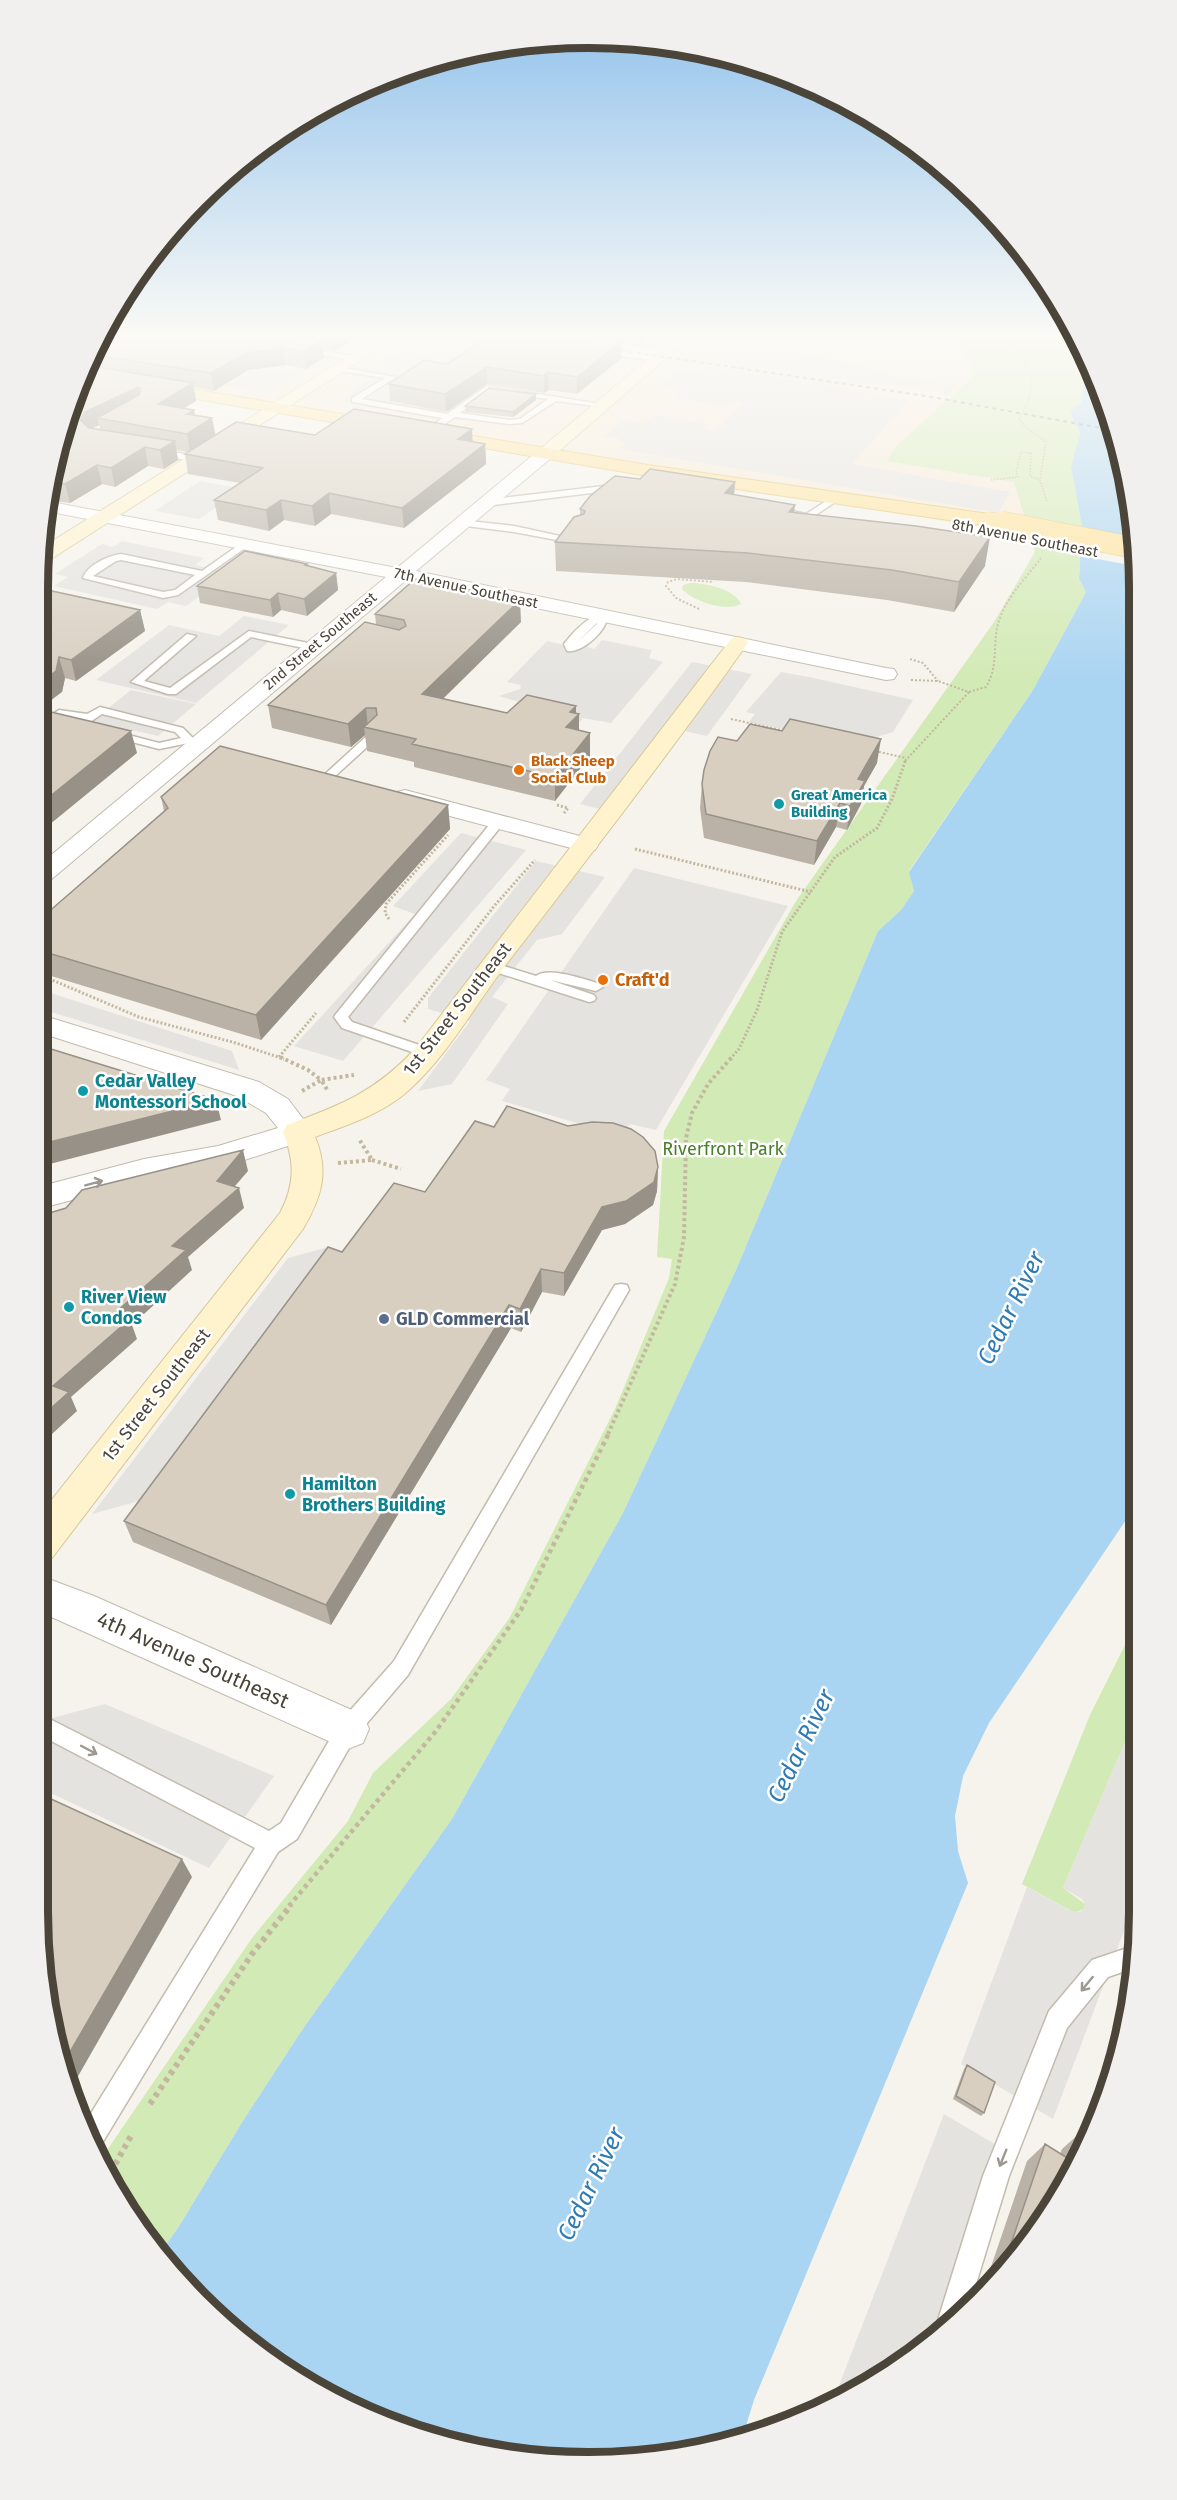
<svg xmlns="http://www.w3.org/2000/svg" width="1177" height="2500" font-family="'Fira Sans',sans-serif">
  <rect width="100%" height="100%" fill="#f6f3ec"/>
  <path fill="#f7ead8" d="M102,335H1073V543L81,375Z"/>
  <path fill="#d2eab5" d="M950,335H1073C1087,359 1082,375 1082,402L1070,412L1080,433L1071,468L1082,527L1079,579L1086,592L1033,690L909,871L914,891L901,910L878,931L736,1270L623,1513L452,1819L300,2033L241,2124L178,2228L159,2254L152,2247L103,2156L252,1938L348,1821L373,1773L451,1699L510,1617L615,1409L669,1278L672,1259L657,1257L664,1131L796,901L994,622L1035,552L1014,482L887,461L897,445L970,380L973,374L968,359Z
    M690,583C706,583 735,589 741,604C726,612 694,602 682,589L683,585Z
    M1138,1619L1139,1709L1063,1888L1085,1904L1084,1909L1075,1913L1022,1884L1090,1715Z"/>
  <path fill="#e5e3e0" d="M426,335H451L504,343L432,372L379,408L346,402L342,397L392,366L380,364Z
    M722,335H827L796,354L874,368L872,373L957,386L949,394L714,361L719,356L702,352Z
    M706,366L875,392L869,395L908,401L852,464L1010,492L998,513L621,449L626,444L619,439L604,436L625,420L644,423L654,415L708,424L703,429L715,431L744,403L732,401L726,407L674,398L681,391L659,388L680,371L697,373Z
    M253,370L294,375L270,390L262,392L226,386Z
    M200,481L243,489L199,519L155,511Z
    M122,541L204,558L195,565L232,573L186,606L168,602L157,609L54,586L68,577L55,574L102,544L113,547Z
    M244,616L289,625L196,703L96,680L169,625L219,636Z
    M575,631L596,636L587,647L594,649L602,640L652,650L649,658L663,662L611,723L583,718L575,727L523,703L499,696L520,689L521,685L507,682L547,641L564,645Z
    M692,662L752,674L707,736L666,727L603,810L580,804Z
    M781,672L809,677L913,700L893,732L870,739L864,746L749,722L755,714L746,712Z
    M131,690L196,704L158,736L92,721Z
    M461,833L526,850L343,1061L294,1046L415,914L393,906Z
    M536,861L605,877L562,934L537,940L492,997L508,1004L452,1084L418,1091L470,1021L428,1009V998Z
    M634,868L788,906L656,1130L630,1124L621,1136L502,1101L510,1089L486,1080Z
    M38,989L232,1051L239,1070L38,1008Z
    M328,1247L139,1501L92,1514L288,1258Z
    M105,1704L274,1776L209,1868L38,1787V1736L52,1718Z
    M1139,1709V1891L1053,2119L961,2064L1027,1887L1069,1910L1080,1912L1084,1909L1085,1904L1082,1899L1063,1888Z
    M944,2114L1010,2153L957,2316L831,2406Z"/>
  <path fill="#a9d4f2" d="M1081,349L1097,377L1135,516L1138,1505L1132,1511L989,1723L963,1776L955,1816L958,1851L968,1883L754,2400L744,2432L660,2458L481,2452L377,2420L283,2370L159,2254L178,2228L241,2124L300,2033L452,1819L623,1513L736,1270L878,931L901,910L914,891L909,872L1033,690L1086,592L1079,579L1082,527L1071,467L1080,433L1070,412L1082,402L1084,360Z"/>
  <path fill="#f6f3ec" d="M1078,529L1135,540V566L1076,555Z"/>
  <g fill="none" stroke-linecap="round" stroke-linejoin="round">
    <defs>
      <path id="lane" d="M843,335H851L844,340L840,338Z
        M303,347L355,357L359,359L355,361L300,351Z
        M601,349L657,357L661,359L657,361L598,353L597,351Z
        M337,367L396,377L362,399L447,414L487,386L606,405L602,407L556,401L522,423L509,424L455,417L427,436L423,434L424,432L442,418L352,402V398L385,378L340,371H337ZM489,391L548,399L520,419L509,420L460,413Z
        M156,449L197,456L201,459L197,462L153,454L152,452Z
        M621,484L624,485V489L485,506L481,503L485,500Z
        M831,498L838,500L810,519L787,514L792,511L806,514Z
        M461,520L514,526L583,541L578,544L514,532L458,525V521Z
        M243,542L251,544L178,595L163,598L83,578C87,565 108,556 121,554L202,571ZM121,560L195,575L175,590L163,592L93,576L116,561Z
        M603,613L608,616C606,631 583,653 567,651L564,644C574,631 586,618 603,613ZM597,623V624L575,644Z
        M249,631L313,644L318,647L313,650L251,637L176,694H168L131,682L187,634L196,636L144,681L170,688Z
        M100,707L183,728L193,738L205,743L199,746L189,743L159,749L74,727L72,725L79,719L65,716L38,732V724L59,710L87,714ZM102,714L175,732L181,738L159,743L87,724Z
        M374,732L378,733V737L332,779H324V775L370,733Z
        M498,818L502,819V825L348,1017L352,1022L431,1049L433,1052L431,1055H421L342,1028L334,1017L336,1014L494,819Z
        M491,962L536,976C548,966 586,980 601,984L603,987L596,991L550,980L594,995L596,998L594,1001L589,1002L486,969L484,966Z
        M621,1284L627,1285L629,1290L408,1675L356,1736L297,1839L278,1852L101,2145L98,2146L85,2123L255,1848L38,1734V1713L269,1831L281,1823L340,1722L394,1661L615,1285Z
        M1136,1945L1134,1968L1108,1977L1067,2028L1009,2176L969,2307L941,2327L938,2320L983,2176L1049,2011L1092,1960Z"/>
      <path id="street" d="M527,335H564L664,350L671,354L664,358L534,339Z
        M545,449L551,450L554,454L551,458L416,571L886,668L894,669L897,674L894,679L886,680L405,581L47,883L38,886V866L386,577L46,511V501L397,568L539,450Z
        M405,790L595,840L598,845L595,850L586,852L397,802L393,797L397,792Z
        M38,1014L259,1082L288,1099L313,1132L309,1139L220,1168L144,1181L38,1209V1187L144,1159L218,1146L278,1128L266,1113L237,1096L38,1032Z
        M38,1575L94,1596L363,1715L369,1729L363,1743L348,1749L333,1743L38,1611Z"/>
      <path id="secondary" d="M383,335H400L48,561L40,562L41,548Z
        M677,335H693L551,458H539L536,454L539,450Z
        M738,637L745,639L748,643L745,647C669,754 588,858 508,962C475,1005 449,1054 408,1091C382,1114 347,1125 315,1137C330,1172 321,1198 303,1229L52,1558L38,1563V1517L280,1213C295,1185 295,1161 283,1132L287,1125C341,1105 375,1092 415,1049L731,639Z"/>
      <path id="primary" d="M83,371L648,465L989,514L995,516L998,520L995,524L989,526L648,476L79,379Z"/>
    </defs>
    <use href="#lane" stroke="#c2bbae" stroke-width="3"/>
    <use href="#street" stroke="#c2bbae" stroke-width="2"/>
    <use href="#secondary" stroke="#d6c79b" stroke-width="2"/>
    <use href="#primary" stroke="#e6c16a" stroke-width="2"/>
    <path stroke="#c4b79f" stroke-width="1.5" stroke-dasharray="1.5 1.5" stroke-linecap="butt" d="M1005,335C1030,366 1042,382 1019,419L1024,426L1046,442L1040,480L1047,502
      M991,480L1018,477L1016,472L1021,452L1031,453L1030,476L1040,480"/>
    <path stroke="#c4b79f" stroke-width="2" stroke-dasharray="2 2" stroke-linecap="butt" d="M699,609L676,598L666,586L668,582L677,579L714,582
      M910,659L923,663L938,681
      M911,680L938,681L969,692L986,687C999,665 992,647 998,624C1004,600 1026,578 1041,558
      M731,719L786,731
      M875,751L906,758
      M905,761L969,692"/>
    <path stroke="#c4b79f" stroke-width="3" stroke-dasharray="2 2" stroke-linecap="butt" d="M557,805L568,808L564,813
      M635,849L811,892
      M38,915L51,902
      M389,919L385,913L386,904L448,835
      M38,974L139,1017L236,1043L284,1059
      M404,1022L495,905L535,860
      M279,1057L316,1013
      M730,1059L739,1049L757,1010L782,932L835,857L877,828L892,799L906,759"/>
    <path stroke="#c4b79f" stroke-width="4" stroke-dasharray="3 3" stroke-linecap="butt" d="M280,1057L308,1070L321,1080L354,1075
      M302,1091L321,1080L328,1091
      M372,1160L401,1169
      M338,1163L372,1160L359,1139
      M608,1434L675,1284L684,1237L686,1138L692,1113L708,1084L732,1057"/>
    <path stroke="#c4b79f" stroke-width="4.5" stroke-dasharray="4 4" stroke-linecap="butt" d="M289,1906L436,1731L521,1610L609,1433"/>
    <path stroke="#c4b79f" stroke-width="6" stroke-dasharray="4.5 4.5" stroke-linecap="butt" d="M150,2104L252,1954L291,1905
      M111,2172L132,2134"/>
    <use href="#lane" fill="#fff" fill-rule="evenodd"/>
    <use href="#street" fill="#fff" fill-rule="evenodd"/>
    <use href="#secondary" fill="#fff3cd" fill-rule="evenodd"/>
    <use href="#primary" fill="#ffe39c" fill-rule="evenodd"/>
    <path stroke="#9a9a9a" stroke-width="2" stroke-dasharray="4 4" stroke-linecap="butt" d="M605,348L926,396L1112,430"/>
    <defs>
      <path id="primary-bridge-far1" d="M989,520L1009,524"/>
      <path id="primary-bridge" d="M1002,522L1135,548"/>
    </defs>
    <use href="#primary-bridge-far1" stroke="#e6c16a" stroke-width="17" stroke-linecap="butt"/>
    <use href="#primary-bridge" stroke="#e6c16a" stroke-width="22" stroke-linecap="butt"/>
    <use href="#primary-bridge-far1" stroke="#ffe39c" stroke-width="16"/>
    <use href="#primary-bridge" stroke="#ffe39c" stroke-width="21"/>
  </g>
  <path fill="#bab2a6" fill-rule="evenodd" d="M102,335H360L334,351L323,349L324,358L306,369L286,365L248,370L214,391L194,387L196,401L184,408L194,415L215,435H315L472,429V442L485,444L486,464L404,528L331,514L315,526L284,520L269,531L218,520L214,500L240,483L188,474L185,454L187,452L176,450L178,460L164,469L148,466L115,487L102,484L70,503L48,500L52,514L44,519L48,481L80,377ZM99,425L100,429L93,428Z
    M580,335H651L640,343Z
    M622,341V358L577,394L549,390L544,393L487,384L446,412L390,401L389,384L447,364Z
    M536,394V400L513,417L466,412L465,406Z
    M640,479L734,495L985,566L954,612L887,600L746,582L556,571L555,542L580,515V509Z
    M336,573L338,590L307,616L281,610L273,617L200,603L197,586Z
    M40,589L140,610L145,631L76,681L65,678L62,692Z
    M375,614L521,622L443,699L507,713L579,714V730L590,733V756L555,801L414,767V762L367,751L365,735L351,747L272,728L268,705L376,624Z
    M737,741L877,763L864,786L861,804L847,830L836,827L814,865L704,838L700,808L702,784Z
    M161,797L448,805L450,829L261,1040L38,972V921L164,811Z
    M494,1127L658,1167L657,1191L653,1205L625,1224L602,1230L564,1296L542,1292L521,1332L511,1328L331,1625L133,1542L124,1521L342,1252L425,1192Z
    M1128,2023L1111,2079L1102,2074L1114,2037Z
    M967,2065L984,2113L981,2116L953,2099L964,2069Z
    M1081,2132L1090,2137L1047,2217L980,2299L1027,2161L1045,2144L1060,2154L1062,2149Z"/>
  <path fill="#979187" d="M332,335H360L334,351Z
    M640,335H651L640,343Z
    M322,340L324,358L306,369L304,351Z
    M622,341V358L577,394V377Z
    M283,348L286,365L248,370L214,391L211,373L246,353Z
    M487,367V384L446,412L445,394Z
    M548,372L549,390L544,393V376Z
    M193,383L196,401L161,422L158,404Z
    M138,387L142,405L97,418L99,425L89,430L80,420L85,412Z
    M536,394V400L513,417V412Z
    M194,410L197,428L212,418L216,437L190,452L187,434V414Z
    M472,429L473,448L458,439Z
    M175,441L178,460L164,469L160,450Z
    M485,444L486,464L404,528L402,508Z
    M145,447L148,466L115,487L111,468Z
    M97,465L102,484L70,503L65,484Z
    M735,482L733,510L725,493Z
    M329,493L331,514L315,526L312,506Z
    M47,495L52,514L44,519Z
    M281,500L284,520L269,531L266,510Z
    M795,505L792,533L789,512Z
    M990,537L985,566L954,612L959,582Z
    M336,573L338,590L307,616L304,599Z
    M278,593L281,610L273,617L270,600Z
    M520,600L521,622L424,717L422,694Z
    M140,610L145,631L76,681L71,660Z
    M59,657L65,678L62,692L38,710V684Z
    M576,706V717L579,714V737L566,727L570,712Z
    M366,708L368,728L364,727L365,735L351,747L348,724Z
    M131,731L137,753L38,834V806Z
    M590,733V756L555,801V777Z
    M881,739L877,763L864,786L861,804L847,830L850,806L858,779Z
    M840,803L836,827L814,865L817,841Z
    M448,805L450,829L261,1040L256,1015Z
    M216,1100L221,1120L38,1167V1145Z
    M243,1150L248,1171L222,1201L217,1181Z
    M658,1167L657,1191L653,1205L625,1224L602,1230L564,1296V1273L602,1207Z
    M239,1188L244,1208L188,1257L192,1270L132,1325L137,1339L71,1397L77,1411L39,1446L38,1443V1420L53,1386L172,1246Z
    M541,1269L542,1292L521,1332L520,1309Z
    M509,1305L511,1328L331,1625L326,1605Z
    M182,1859L192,1877L69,2092L67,2089L63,2064Z"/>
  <path fill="#d8cfc1" stroke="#979187" stroke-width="1.5" d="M102,335H291L322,340L304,351L283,348L246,353L211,373L92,355Z
    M491,335H580L622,341L577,377L548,372L544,376L487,367L445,394L389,384L424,360L447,364Z
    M86,365L193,383L158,404L194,410L187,414L212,418L187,434L97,418L139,395L141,389L138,387L85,412L80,420L89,428L175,441L160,450L145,447L111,468L97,465L65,484L48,481L80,377Z
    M489,388L536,394L513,412L465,406Z
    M354,409L472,429L458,439L485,444L402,508L329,493L312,506L281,500L266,510L214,500L263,468L185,454L236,422L315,435Z
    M650,469L735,482L725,493L795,505L789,512L916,526L990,537L959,582L892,570L748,553L555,542L574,517L584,514L585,511L580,509L590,496L615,476L640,479Z
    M245,551L307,564L305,565L336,573L304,599L278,593L270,600L197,586Z
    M415,579L520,600L422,694L507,713L527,695L576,706L570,712L579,714L566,727L590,733L555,777L412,744L416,739L364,727L377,715L376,708H366L348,724L268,705L365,622L399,630L406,626L404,620L375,614Z
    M38,588L140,610L71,660L59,657L56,671L38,684Z
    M47,711L131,731L38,806V718Z
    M790,719L881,739L858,779L865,781L850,806L840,803L817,841L706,814L702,784L704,770L710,751L718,737L737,741L750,724L782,731Z
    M220,746L448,805L256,1015L38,950V921L168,808L161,797Z
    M38,1045L216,1100L38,1145Z
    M507,1106L568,1126L592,1122L613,1123L631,1129L643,1137L655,1151L658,1167L654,1182L626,1201L602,1207L564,1273L541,1269L520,1309L509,1305L326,1605L124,1521L328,1247L342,1252L394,1183L425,1192L475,1121L494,1127Z
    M243,1150L217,1181L239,1188L172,1246L186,1250L114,1314L130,1319L53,1386L69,1392L38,1420V1212L43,1215L66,1208L82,1190Z
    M38,1793L182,1859L63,2064L38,1911Z
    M967,2065L995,2082L984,2113L956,2096Z
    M1081,2132L1090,2137L1047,2217L1001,2273L1045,2144L1072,2161Z"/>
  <defs><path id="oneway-shaft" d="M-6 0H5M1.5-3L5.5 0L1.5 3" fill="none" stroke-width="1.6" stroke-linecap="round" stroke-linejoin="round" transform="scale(1.5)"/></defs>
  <g stroke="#9c9892">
    <use href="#oneway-shaft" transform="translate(94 1183) rotate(-15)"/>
    <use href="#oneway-shaft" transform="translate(89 1750) rotate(28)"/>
    <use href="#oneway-shaft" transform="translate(1087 1984) rotate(129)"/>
    <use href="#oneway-shaft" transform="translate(1003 2158) rotate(112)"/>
  </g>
  <linearGradient id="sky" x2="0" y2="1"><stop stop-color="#8fc1ec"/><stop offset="0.49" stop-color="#fbfaf6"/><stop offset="1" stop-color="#fbfaf6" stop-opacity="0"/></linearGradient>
  <rect width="1177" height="685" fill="url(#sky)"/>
  <g fill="#e8710a" stroke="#fff" stroke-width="2">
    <circle cx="519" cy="770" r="6"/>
    <circle cx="603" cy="980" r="6"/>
  </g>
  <g fill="#0f9aa8" stroke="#fff" stroke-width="2">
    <circle cx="779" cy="804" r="6"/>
    <circle cx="83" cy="1091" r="6"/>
    <circle cx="69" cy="1307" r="6"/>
    <circle cx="290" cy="1494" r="6"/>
  </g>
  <circle fill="#5c6f8a" stroke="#fff" stroke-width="2" cx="384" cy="1319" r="6"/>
  <g text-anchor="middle" stroke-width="5" stroke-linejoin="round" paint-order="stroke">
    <g font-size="15" fill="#4b4439" stroke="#fff">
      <text transform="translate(1025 538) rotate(11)" y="5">8th Avenue Southeast</text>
      <text transform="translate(466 588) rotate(12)" y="5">7th Avenue Southeast</text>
      <text transform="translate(320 641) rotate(-40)" y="5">2nd Street Southeast</text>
    </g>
    <g font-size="15" font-weight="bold" fill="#c56008" stroke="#fff" text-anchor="start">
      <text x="531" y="766">Black Sheep<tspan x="531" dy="17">Social Club</tspan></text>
    </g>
    <g font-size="15" font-weight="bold" fill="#0d838f" stroke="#fff" text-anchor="start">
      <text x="791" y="800">Great America<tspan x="791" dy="17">Building</tspan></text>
    </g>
    <g font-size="18" font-weight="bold" fill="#c56008" stroke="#fff" text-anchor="start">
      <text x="615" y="986">Craft'd</text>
    </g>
    <g font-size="18" fill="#4b4439" stroke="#fff">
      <text transform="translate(457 1009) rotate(-52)" y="6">1st Street Southeast</text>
      <text transform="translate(156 1395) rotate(-52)" y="6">1st Street Southeast</text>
    </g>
    <g font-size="18" font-weight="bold" fill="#0d838f" stroke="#fff" text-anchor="start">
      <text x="95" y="1087">Cedar Valley<tspan x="95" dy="21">Montessori School</tspan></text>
      <text x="81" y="1303">River View<tspan x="81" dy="21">Condos</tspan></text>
      <text x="302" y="1490">Hamilton<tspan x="302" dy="21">Brothers Building</tspan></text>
    </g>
    <g font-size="18" fill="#4a7f2a" stroke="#fff">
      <text x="723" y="1155">Riverfront Park</text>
    </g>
    <g font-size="18" font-weight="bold" fill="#4e5e75" stroke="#fff" text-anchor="start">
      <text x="396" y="1325">GLD Commercial</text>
    </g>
    <g font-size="21" fill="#4b4439" stroke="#fff">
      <text transform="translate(193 1660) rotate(24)" y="7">4th Avenue Southeast</text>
    </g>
    <g font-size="24" font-style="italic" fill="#2e7ab2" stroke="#fff">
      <text transform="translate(1011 1308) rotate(-64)" y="8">Cedar River</text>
      <text transform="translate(801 1746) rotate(-64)" y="8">Cedar River</text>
      <text transform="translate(591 2184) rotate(-64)" y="8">Cedar River</text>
    </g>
  </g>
  <path d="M0 0H1177V2500H0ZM588 48H589A540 540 0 0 1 1129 588V1912A540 540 0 0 1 589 2452H588A540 540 0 0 1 48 1912V588A540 540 0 0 1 588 48Z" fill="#f1f0ef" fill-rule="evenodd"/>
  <path fill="none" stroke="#4b4439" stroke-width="8" d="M588 48H589A540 540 0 0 1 1129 588V1912A540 540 0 0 1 589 2452H588A540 540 0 0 1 48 1912V588A540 540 0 0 1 588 48Z"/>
</svg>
